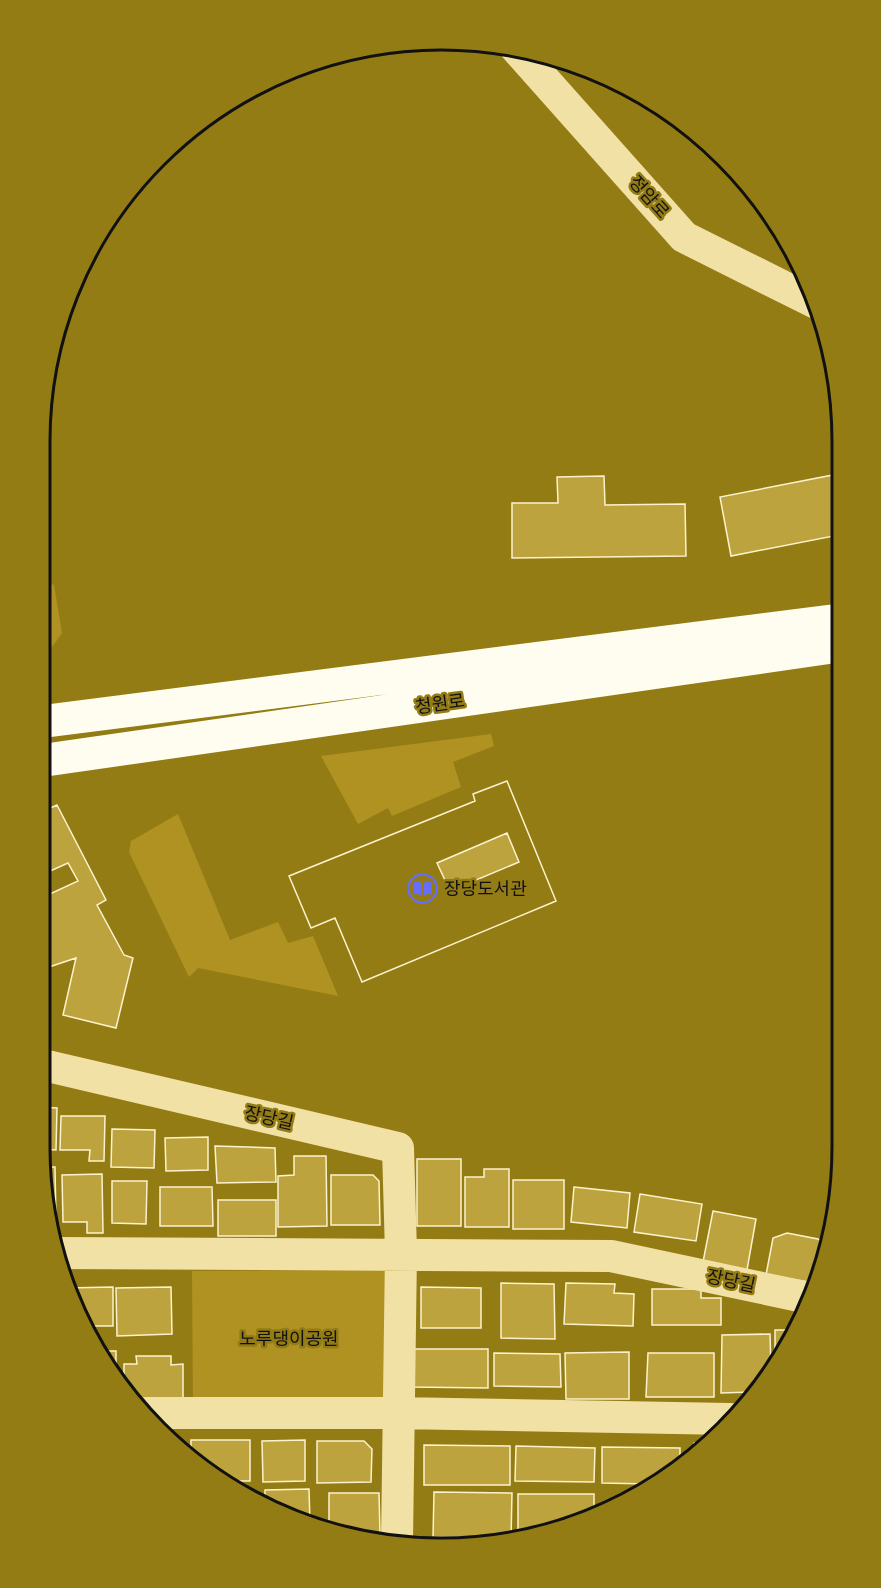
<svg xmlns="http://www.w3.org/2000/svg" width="881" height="1588" font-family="Poppins,'Noto Sans KR',sans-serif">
  <rect width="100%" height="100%" fill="#947c15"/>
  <path fill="#b09222" d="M40,581L54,585L62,633L40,664Z
    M491,734L494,746L453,762L461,787L392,816L388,808L358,824L321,756Z
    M178,814L230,940L278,922L288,943L313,936L338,996L198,968L189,977L129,852L131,841Z
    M386,1270L387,1407L193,1408L192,1271Z"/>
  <path fill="#bca33e" stroke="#fcf2cd" stroke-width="1.5" fill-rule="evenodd" d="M838,474L839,535L731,556L720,497Z
    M604,476L605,505L685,504L686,556L512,558V503H558L557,477Z
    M507,781L556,901L362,982L335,918L311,928L289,876L475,801L473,794ZM507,833L519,862L450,891L437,863Z
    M507,781L556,901L362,982L335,918L311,928L289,876L475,801L473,794Z
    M57,805L106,900L97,905L124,955L133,958L116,1028L63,1015L76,958L46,968L39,949V899L78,881L68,863L39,876V813Z
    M39,1107L57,1108L56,1150L39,1149Z
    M61,1116H105L104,1161H89L90,1150H60Z
    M112,1129L155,1130L154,1168L111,1167Z
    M208,1137V1170L166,1171L165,1138Z
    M215,1146L275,1148L276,1182L217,1183Z
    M294,1156H326L327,1226L278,1227V1176L294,1175Z
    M417,1159H461V1226H417Z
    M42,1167H55L56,1221L51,1220Z
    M484,1169H509V1227H465V1177H484Z
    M102,1174L103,1233H87V1222H63L62,1175Z
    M331,1175H373L379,1181L380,1225H331Z
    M513,1180H564V1229H513Z
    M112,1181H147L146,1224L112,1223Z
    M160,1187H212L213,1226H160Z
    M574,1187L630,1193L627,1228L571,1222Z
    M640,1194L702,1204L696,1241L634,1232Z
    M218,1200H276V1236H218Z
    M713,1211L756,1219L747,1270L703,1262Z
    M787,1233L818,1239L829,1247L815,1283L766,1275L773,1238Z
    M501,1283L554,1284L555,1339L501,1338Z
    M566,1283L615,1284L614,1293L634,1294L633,1326L564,1324Z
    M113,1287V1326H87L66,1288Z
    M171,1287L172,1334L117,1336L116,1288Z
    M421,1287L481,1288V1328H421Z
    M652,1289H701V1298H721V1325H652Z
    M775,1330H796L788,1348L775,1364Z
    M770,1334L771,1369L752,1392L721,1393L722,1335Z
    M410,1349H488V1388L410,1387Z
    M100,1351H116V1381Z
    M629,1352V1399H566L565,1353Z
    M494,1353L560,1354L561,1387L494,1386Z
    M648,1353H714V1397H646Z
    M136,1356H171V1365L183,1364V1403H134L124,1394V1364H137Z
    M191,1440H250V1481H217L191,1456Z
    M305,1440V1481L263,1482L262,1441Z
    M317,1441H364L372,1449L371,1482L317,1483Z
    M694,1443H711L694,1456Z
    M424,1445L510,1446V1485H424Z
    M516,1446L595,1448L594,1482L515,1481Z
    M602,1447L680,1448V1465L650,1484L602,1483Z
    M309,1489L310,1523L265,1503V1490Z
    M434,1492L512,1493L511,1538L433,1537Z
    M329,1493H379L380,1533L372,1538H366L337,1535L329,1532Z
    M518,1494H594V1518L518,1536Z"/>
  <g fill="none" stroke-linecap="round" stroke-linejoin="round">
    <path stroke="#f1e1a5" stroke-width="32" d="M515,47L684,237L816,303
      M39,1064L398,1148L401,1253L397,1541
      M57,1253L611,1256L809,1298
      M145,1413H398L730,1419"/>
    <path stroke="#fffdf0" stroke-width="33" d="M39,722L839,620
      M39,761L839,646"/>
  </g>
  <defs>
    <symbol id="library-ring" viewBox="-11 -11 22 22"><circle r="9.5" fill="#947c15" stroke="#666dff" stroke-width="1.5"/><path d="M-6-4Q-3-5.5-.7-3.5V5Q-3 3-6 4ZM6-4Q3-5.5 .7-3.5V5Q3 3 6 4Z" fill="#666dff"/></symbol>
  </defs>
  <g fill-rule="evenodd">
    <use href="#library-ring" x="406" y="872" width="33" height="33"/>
  </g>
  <g text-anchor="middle" stroke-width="5" stroke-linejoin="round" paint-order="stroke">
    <g font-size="18" fill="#111" stroke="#947c15">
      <text transform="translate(649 197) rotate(48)" y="6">정암로</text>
      <text transform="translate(440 704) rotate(-8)" y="6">청원로</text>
      <text transform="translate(269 1118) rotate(13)" y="6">장당길</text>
      <text transform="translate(731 1281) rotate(12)" y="6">장당길</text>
    </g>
    <g font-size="18" fill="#111" stroke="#947c15" text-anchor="start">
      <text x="444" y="895">장당도서관</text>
    </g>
    <g font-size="18" fill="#111" stroke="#947c15">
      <text x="289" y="1345">노루댕이공원</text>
    </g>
  </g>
  <path d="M0 0H881V1588H0ZM441 50H441A391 391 0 0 1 832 441V1147A391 391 0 0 1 441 1538H441A391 391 0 0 1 50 1147V441A391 391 0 0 1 441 50Z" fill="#947c15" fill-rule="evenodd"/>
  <path fill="none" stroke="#111" stroke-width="3" d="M441 50H441A391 391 0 0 1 832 441V1147A391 391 0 0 1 441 1538H441A391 391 0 0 1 50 1147V441A391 391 0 0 1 441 50Z"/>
</svg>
